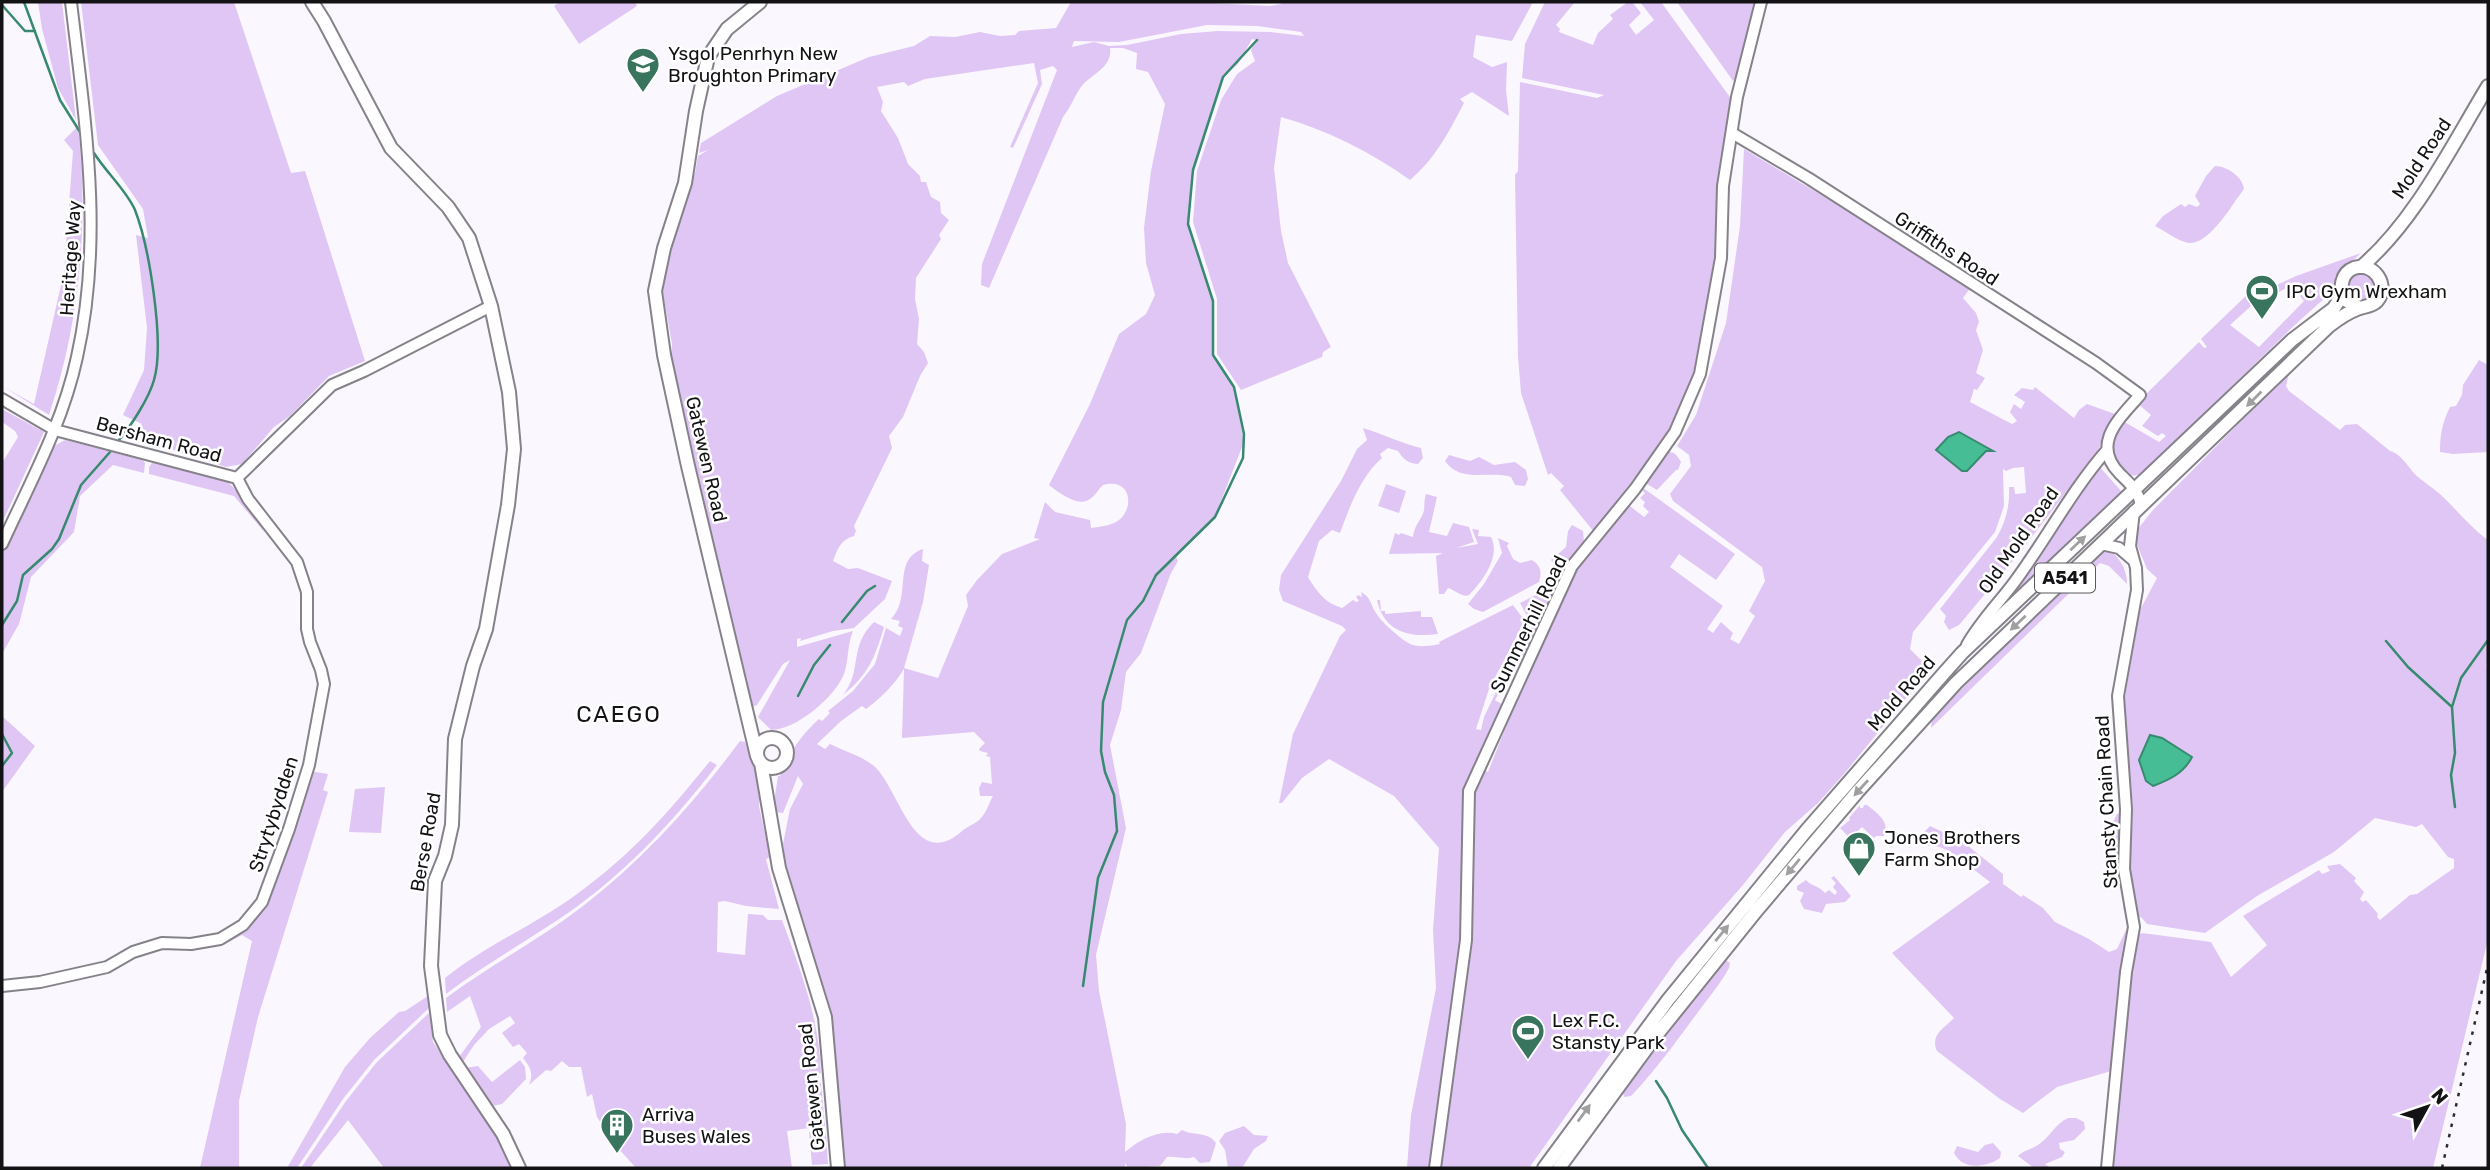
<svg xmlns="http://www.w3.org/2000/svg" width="2490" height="1170" font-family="Rubik,sans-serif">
  <rect width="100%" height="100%" fill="#fbf7fe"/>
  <path fill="#e0c6f5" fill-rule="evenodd" d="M38,2H62L76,120L58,88L42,29Z
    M81,2H234L291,173L305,171L365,361L329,376L290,416L274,427L242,464L226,467L130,436L142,424L123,415L144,370L147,328L136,235L148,238L143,209L98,145Z
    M560,2H635L637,6L579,44L554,6Z
    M1071,2H1192L1270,6L1281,4L1282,2H1533L1512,41L1476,35L1473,57L1492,67L1507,62L1506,90L1509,116L1472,92L1460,99L1464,103C1449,132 1435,159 1410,180C1371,152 1327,130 1281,117L1274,168L1281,231L1288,263L1331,347L1323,352L1322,357L1241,390L1217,354V299L1193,222L1197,171L1221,100L1237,74L1255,61L1251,50L1256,40L1252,39L1238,64L1223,77L1193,170L1188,224L1213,301V355L1234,389L1244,442L1214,519L1176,556L1178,561L1171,573L1141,653L1126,672L1121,710L1110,745L1126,828L1096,955L1099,991L1126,1124L1125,1152C1138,1141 1158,1129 1177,1134L1182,1130C1193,1136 1208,1131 1216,1143L1210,1162L1200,1163L1194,1157C1185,1160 1177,1156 1167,1157L1160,1166L1128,1168L1125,1163V1168H844L830,1009L786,871L783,844L790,809L803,784L798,776L783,813L775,812L774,802L778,776H780C786,756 803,733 819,719L822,721L830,713L828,711L853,691L875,664L886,628L900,636L903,628L898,626L900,621L891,619C913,597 891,560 923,549L922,561L929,565L923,602L904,668L938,678L968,606L966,595L977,580L1002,554L1040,539L1034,538L1045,502L1055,512L1090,520L1091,528C1098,527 1107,526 1114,523C1135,514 1134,476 1103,485C1098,490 1093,499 1086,501C1075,505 1058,492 1049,485L1090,404L1119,334L1146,314L1155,295L1146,263L1144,228L1151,171L1165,104L1148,72L1136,69L1137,53L1123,48H1110C1113,68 1091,74 1081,87C1074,97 1071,107 1063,117L989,288L981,285L982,264L1057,70L1053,66L1040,70L1042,84L1013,148L1010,147L1038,83L1034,63L925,79L908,86L904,82L877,87L883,102L881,111L898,138L908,164L920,176L921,182H926L931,197L940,202L941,213L949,220L939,235L941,239L916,278L915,299L919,319L917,344L924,352L928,363L920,376L903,417L889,436L892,448L854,526L856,531L854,536C841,539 837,550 833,561L848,569L858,568L892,581L885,599L854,628L833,631L800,641L801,638L797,639V647L853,631C847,645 849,660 844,674C835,697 796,730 771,730L758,717L790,660L783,664L757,705L752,707L716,568L671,355L672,344L662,288L668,257L687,198V183L695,173L698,156L708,150L699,153L701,143L777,96L869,57L914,46L930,36L955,37L980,32L1000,36L1015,35L1019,31L1056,28ZM1207,25L1257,26L1301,32L1304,36L1270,32L1218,31L1181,34L1127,45L1109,46L1094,42L1072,47L1074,41L1119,42ZM904,669L902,738L974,732L985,743L979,749L980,751L988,753L986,756L990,757L992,784L982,782L979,788L980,796H993C989,803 986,814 980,819C975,824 968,826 962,831C914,874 899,787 874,766C862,756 844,751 830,744L825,749L817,744L841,721L862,706L866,709C881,698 894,685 904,669Z
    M1545,2H1575L1556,25L1560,29L1559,32L1593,45L1598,33L1613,19L1610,15L1628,2H1632L1641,13L1629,25L1636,35L1654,20L1640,2H1661L1732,100L1718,258L1696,374L1671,429L1594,532L1560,490L1564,486L1551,473L1548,475L1521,393L1518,357L1515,175L1518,171L1520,82L1597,98L1604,95L1522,78L1525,44Z
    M1677,2H1758L1741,72L1733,81Z
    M78,126C89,223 80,322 49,415L2,386L34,404L64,272L73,151L64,140Z
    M1744,149L1934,262L1971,287L1963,298L1976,313L1979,322L1976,330L1983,350L1976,373L1985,378L1977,390L1974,389L1970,402L2012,424L2017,421L2010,412L2014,404L2021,409L2025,402L2014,395L2022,388L2033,390L2035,387L2074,418L2079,410L2087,404L2115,414L2105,429L2099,449L2022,550L1959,625L1949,630L1944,622L1946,616L1940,609L1997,537C2006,521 2010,505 2009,487H2014L2015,494L2026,493L2024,467L2013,468L2006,471L2003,469L2004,506L1995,532L1913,632L1910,649L1930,669L1844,774L1818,803L1785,832L1743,885L1676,961L1529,1168H1407L1411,1115L1436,988L1433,930L1439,848L1394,796L1329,759L1302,778L1282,803H1279L1293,734L1340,636L1346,630L1342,626L1283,601L1279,590L1281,575L1341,481L1357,449L1367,440L1363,428C1384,434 1400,443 1421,448L1423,458L1418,464C1409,464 1403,459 1398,451L1388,448L1380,454L1382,458C1361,476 1350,506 1340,533L1332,530L1319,541L1308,577C1317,592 1325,603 1342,608L1353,600L1356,602L1359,601L1356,597L1358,595L1362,597L1361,592C1372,598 1370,604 1376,613C1381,621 1388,627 1395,633C1412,648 1417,648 1440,644L1439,642L1513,605L1522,617L1523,624L1489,689L1476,729L1481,730L1484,717L1528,625L1526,614L1520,603L1545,590L1547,584L1554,577H1559V585L1525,656L1518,658L1495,700L1503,705L1482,769L1488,772L1524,681L1581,558L1626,503L1644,517L1649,512L1643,506L1645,502L1640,498L1645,493L1638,487L1639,485L1735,554L1716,580L1679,554L1670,567L1723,606L1707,629L1713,633L1721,622L1733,633L1730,639L1739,644L1755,616L1749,611L1765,581L1762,567L1673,501L1670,494L1691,466L1689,455L1677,446L1696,415L1726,323L1740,226ZM1936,449L1991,450L1986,451L1967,471H1962Z
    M2215,166C2227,166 2243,177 2244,189C2232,204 2207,250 2185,242C2175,239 2165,231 2155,226L2163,216L2181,204L2185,207L2189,204L2197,207L2200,204L2195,196L2206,176Z
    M2361,253L2335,277L2336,288L2298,322L2141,474C2123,481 2110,463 2111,446C2111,438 2119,428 2123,421L2159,442L2166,436L2162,433L2158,436L2142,426L2151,415L2137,403L2199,342L2204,348L2207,347L2201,339L2251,291H2256L2260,298L2230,325L2259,347L2304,301L2300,296L2302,293L2297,288L2293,290L2290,286L2279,292L2276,289L2270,292L2266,290L2296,276Z
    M2348 287a14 14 0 1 1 28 0a14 14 0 1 1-28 0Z
    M2479,360L2488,365V452L2453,454L2440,452C2440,435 2442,423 2450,407L2456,406L2462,395L2463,385Z
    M2289,373L2286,386L2289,391L2340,430L2345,425L2357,424L2390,451C2402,454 2409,469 2418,477C2425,483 2433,488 2440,494C2457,510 2470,527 2488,540V663L2486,665L2488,670V939L2433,1168H2113L2135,937L2142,933L2211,942L2231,977L2267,945L2243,916L2319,870L2322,874L2330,871L2327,866L2340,864L2356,878L2354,881L2364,892L2360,899L2363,902L2366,900L2378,914L2377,917L2380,920L2410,895L2417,894L2454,868V859L2448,857L2422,824L2416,827L2375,818L2334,852L2257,896L2205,933L2147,924L2141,917L2136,919C2120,914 2123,908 2125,894L2122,888V874C2103,855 2121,846 2111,826L2117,814L2128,812L2127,773H2130L2124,702L2140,610L2157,578L2147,569L2133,535L2153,510Z
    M2,409L44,432L2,523V463L18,437L15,431L2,422Z
    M65,440L143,460L145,463L144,473L113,465L80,496L74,532L31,577L19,624L2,654V549L54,446Z
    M1666,452C1674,451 1677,455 1681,462L1678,470H1676L1657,490L1642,481Z
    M1449,455L1470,461L1479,457L1494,465L1515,462L1526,470L1528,479L1525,486L1515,485L1511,477C1489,470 1461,484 1445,461Z
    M153,462L228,482L237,491L265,533L234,496L149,474V467Z
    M2097,464L2122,492L1997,613Z
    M1386,484L1406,491L1399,513L1378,506Z
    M1426,494L1437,497L1429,532L1447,536L1453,523L1469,527L1474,542L1456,548L1478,544L1472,529L1479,530L1478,536L1491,537C1501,556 1483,581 1469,595C1463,598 1455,590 1448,588L1444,594H1439L1436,556L1443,553L1389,554L1395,533L1399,535L1401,533L1413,537C1414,528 1418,523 1422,516C1426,508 1423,503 1426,494Z
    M1572,525L1583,531L1584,542L1564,570L1555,566L1551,560L1566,547L1568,531Z
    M1498,538L1509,543L1507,546L1513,559L1520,563L1532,560C1541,566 1542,571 1539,582L1483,612L1474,609L1468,604L1484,584L1502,553Z
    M2104,551H2111C2121,560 2127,570 2127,584L2109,566L2100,563L1931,728L1932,719L2095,555Z
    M1377,600H1380L1381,611H1385V614L1421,611V617H1432L1438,634C1409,638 1384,632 1377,600Z
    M874,622L884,627C875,657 869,674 843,695C863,670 848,647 874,622Z
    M2,716L35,746L2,792Z
    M740,741L745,742L760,783L759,806L770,857L766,859L779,909L746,906L725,901L718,902L717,952L745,955L748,914L763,915L768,920H782C801,971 819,1018 821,1073L817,1074L821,1084L825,1126L787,1131L792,1168H636L618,1148L609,1144L610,1137L597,1117L592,1094L587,1097L581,1067H569L562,1061L551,1071L546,1070L529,1085C534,1073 530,1067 523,1058L527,1053L519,1044L513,1047L502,1033L515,1023L510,1016L489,1029L474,1045L463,1062L460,1061L459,1057L481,1027L470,996L447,1012L446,998C490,965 539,940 583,906C644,859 694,803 740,741Z
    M710,761L717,765C671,825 617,882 553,923C517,947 480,968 446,994L445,978C486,945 535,925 577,894C632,854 668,813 710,761Z
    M310,771L328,774L323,790L328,792L258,1017L239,1101V1168H200L252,941L242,935L223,945C242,930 268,910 271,885Z
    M385,787L381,833L349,832L355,789Z
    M1860,805V808H1863L1864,805H1867C1878,814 1890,821 1884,836H1876L1874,838L1862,827L1850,838L1840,828L1850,820L1849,818Z
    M1930,826L1962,841L2003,874V884L2021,897L2023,895L2043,908L2055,922L2089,939L2109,952L2117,949L2127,928L2123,966L2120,973L2122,975L2111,1071L2057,1087L2023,1113L2000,1099L1937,1051C1930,1035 1943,1029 1954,1018L1892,953L1990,882L1951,852L1940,847L1923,845L1919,837Z
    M1834,876L1851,896L1845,902L1826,904L1822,913L1804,909L1800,901L1804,893L1797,890V886L1806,880C1811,886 1818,885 1825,893L1829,890L1835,895L1837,892L1833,887L1836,883L1831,878Z
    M1726,960L1730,963L1729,968C1722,981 1713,992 1704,1004C1680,1036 1658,1068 1631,1096L1624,1097L1623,1093L1720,965Z
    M428,996L429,1008L374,1060L343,1099L297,1168H287L345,1067L370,1038L399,1012L405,1011Z
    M429,1013L433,1042L484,1112L512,1168H384L348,1120L310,1168H301L346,1101L377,1062Z
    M520,1060L525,1067L526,1079L502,1104L492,1106L475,1085L465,1068L478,1066L492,1082Z
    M2068,1118H2076L2084,1122L2085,1129L2074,1140L2059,1143L2060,1149L2065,1152L2062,1157L2045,1164L2050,1168H2034L2018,1156C2024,1150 2030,1150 2038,1145C2049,1138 2055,1124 2068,1118Z
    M1244,1126L1254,1135L1268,1136L1266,1141L1254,1149L1242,1168H1228L1225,1150L1219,1141L1225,1133Z
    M824,1130L826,1133L828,1164L812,1165L809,1132Z
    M1993,1143L2001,1152L2000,1158C1986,1168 1962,1170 1954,1153L1957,1146L1978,1152L1985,1145Z"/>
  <path fill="#47bd95" stroke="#378a6f" stroke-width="2" d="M1959,432L1993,451H1986L1967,471H1962L1936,450L1948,437Z
    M2150,735L2162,738L2192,757C2184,773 2169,780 2153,786L2146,781L2139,760Z"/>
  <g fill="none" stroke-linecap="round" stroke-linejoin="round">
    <path stroke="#378a6f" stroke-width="2.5" d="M24,2L60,100L80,132
      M2,5L25,31H35
      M94,153C105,171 127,191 135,210C149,246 165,343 154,380C149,398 131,426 119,440
      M842,622L867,591L875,586
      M2,625L17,601L23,575L52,549L59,539L81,485L110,452
      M2386,641L2408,667L2452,707
      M798,696L814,665L830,645
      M2,734L12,753L2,766
      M2455,807L2451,775L2455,753L2452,707L2461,678L2488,640
      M1083,986L1098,878L1117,831L1114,795L1105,772L1101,751L1103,702L1127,620L1143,601L1156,575L1215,517L1243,458L1244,434L1234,387L1213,355V301L1188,224L1193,170L1223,77L1257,40
      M1656,1081L1667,1098L1682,1130L1708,1168"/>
    <defs>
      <path id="tertiary" d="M1732,133L1808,178L2096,363L2140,395C2120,418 2090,444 2120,474C2130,484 2138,490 2141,505
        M2,399L55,430L237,478
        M237,478L332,385L364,371L491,306
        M2,544C30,483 63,423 77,357C104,237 85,121 71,2
        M2101,544L2119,548L2133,560
        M1967,645C1980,622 1997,605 2013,584C2046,540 2071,491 2107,450
        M2,986L40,982L107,967L133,952L162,943L191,944L220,939L243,925L262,902L289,829L309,765L324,684L321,670L310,642L307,629V592L297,562L248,499L237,478
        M1435,1168L1466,940L1469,791L1572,566L1635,489L1675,432L1700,374L1721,258L1723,186L1737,97L1761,2
        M2107,1168L2126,972L2134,927L2124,869L2126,809L2118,696L2137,590L2136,568L2130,546L2134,511"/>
      <path id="secondary" d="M312,2L324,21L391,148L448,207L469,238L491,306L509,392L514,449L508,505L486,629L473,666L455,739L452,825L445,856L435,881L431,966L440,1035L450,1055L503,1134L519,1168
        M757 753a15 15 0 1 1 30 0a15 15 0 1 1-30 0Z
        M757,756L688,466L664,355L655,291L664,248L685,183L696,111L708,57L727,29L760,2
        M761,763L779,868L825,1017L838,1168"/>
      <path id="primary" d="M2361,267C2415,221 2451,147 2488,86
        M1544,1168L1668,1000L1806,831L1945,672L1962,653L2292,340L2334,308L2342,295
        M1559,1168L1655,1037L1757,910L1858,791L1956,683L2329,326C2338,319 2346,313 2357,309C2364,306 2371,307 2377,301C2390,286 2374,261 2354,268C2341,273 2339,288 2345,300L2360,308"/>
    </defs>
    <use href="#tertiary" stroke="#86828a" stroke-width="14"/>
    <use href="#secondary" stroke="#86828a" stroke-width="16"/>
    <use href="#primary" stroke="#86828a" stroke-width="16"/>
    <use href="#tertiary" stroke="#fff" stroke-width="10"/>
    <use href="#secondary" stroke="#fff" stroke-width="12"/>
    <use href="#primary" stroke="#fff" stroke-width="12"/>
    <path stroke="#2e2c30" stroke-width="2.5" stroke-dasharray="3.5 7" stroke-linecap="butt" d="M2442,1168L2488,964"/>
  </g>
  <defs><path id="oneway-solid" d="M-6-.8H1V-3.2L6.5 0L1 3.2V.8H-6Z" transform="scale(1.75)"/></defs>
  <g fill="#a1a0a1">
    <use href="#oneway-solid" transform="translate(2254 399) rotate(135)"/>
    <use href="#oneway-solid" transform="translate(2078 543) rotate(-43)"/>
    <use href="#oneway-solid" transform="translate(2018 623) rotate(137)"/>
    <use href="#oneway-solid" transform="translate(1861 788) rotate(132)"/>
    <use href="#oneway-solid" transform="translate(1793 867) rotate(130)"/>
    <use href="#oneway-solid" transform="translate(1722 933) rotate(-51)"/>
    <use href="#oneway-solid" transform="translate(1584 1113) rotate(-54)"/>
  </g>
  <defs>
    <symbol id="school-pin" viewBox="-11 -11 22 30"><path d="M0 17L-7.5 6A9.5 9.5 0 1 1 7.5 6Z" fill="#39745e" stroke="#fff"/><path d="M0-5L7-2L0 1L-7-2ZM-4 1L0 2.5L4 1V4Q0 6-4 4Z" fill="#fff"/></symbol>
    <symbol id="stadium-pin" viewBox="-11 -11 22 30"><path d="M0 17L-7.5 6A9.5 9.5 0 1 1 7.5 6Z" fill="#39745e" stroke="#fff"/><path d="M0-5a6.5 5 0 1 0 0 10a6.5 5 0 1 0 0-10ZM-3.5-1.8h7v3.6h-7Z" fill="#fff"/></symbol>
    <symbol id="shop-pin" viewBox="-11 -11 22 30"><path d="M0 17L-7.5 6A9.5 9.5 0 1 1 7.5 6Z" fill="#39745e" stroke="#fff"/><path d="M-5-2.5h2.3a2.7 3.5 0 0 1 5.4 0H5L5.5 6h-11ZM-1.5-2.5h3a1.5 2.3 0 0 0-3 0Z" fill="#fff"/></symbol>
    <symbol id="building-pin" viewBox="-11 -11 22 30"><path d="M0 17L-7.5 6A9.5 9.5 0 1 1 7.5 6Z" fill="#39745e" stroke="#fff"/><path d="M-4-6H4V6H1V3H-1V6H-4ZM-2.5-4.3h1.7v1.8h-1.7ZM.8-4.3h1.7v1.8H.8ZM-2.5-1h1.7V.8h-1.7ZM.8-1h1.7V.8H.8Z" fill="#fff"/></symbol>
  </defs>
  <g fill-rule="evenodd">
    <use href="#school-pin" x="624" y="45" width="38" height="52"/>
    <use href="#stadium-pin" x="2243" y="272" width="38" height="52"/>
    <use href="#shop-pin" x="1840" y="829" width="38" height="52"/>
    <use href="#stadium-pin" x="1509" y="1012" width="38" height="52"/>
    <use href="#building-pin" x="598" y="1106" width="38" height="52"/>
  </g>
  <g text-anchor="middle" stroke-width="5" stroke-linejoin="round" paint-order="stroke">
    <rect fill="#fff" stroke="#5a595b" stroke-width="2" x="2035" y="563.5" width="60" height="29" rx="5"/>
    <g font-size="18" font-weight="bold" fill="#131215">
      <text x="2065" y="584">A541</text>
    </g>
    <g font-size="19" fill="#131215" stroke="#fff" text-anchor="start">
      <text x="668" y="60">Ysgol Penrhyn New<tspan x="668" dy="22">Broughton Primary</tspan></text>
      <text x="2286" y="298">IPC Gym Wrexham</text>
      <text x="1884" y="844">Jones Brothers<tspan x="1884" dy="22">Farm Shop</tspan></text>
      <text x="1552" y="1027">Lex F.C.<tspan x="1552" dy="22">Stansty Park</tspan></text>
      <text x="642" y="1121">Arriva<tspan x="642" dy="22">Buses Wales</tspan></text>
    </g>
    <g font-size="19" fill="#131215" stroke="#fff">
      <text transform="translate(2421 158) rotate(-57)" y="7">Mold Road</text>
      <text transform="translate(1947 248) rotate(33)" y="7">Griffiths Road</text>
      <text transform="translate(70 258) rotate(-86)" y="7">Heritage Way</text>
      <text transform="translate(159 439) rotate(15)" y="7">Bersham Road</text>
      <text transform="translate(707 459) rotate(77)" y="7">Gatewen Road</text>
      <text transform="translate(2018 540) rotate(-55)" y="7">Old Mold Road</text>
      <text transform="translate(1528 624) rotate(-64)" y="7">Summerhill Road</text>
      <text transform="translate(1901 693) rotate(-49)" y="7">Mold Road</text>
      <text transform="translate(2106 802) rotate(-93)" y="7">Stansty Chain Road</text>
      <text transform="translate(273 814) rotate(-72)" y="7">Strytybydden</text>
      <text transform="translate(425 842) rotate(-80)" y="7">Berse Road</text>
      <text transform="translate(811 1087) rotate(-96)" y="7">Gatewen Road</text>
    </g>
    <g font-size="23" letter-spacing="2" fill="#131215" stroke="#fff">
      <text x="619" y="722">CAEGO</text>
    </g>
  </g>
  <rect width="2490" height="1170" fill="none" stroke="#131215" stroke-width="7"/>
  <g transform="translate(2427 1107) rotate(50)" stroke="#ffffff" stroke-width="5" paint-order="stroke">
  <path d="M0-5L12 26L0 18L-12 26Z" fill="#131215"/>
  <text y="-10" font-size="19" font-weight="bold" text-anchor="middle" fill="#131215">N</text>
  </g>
</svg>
